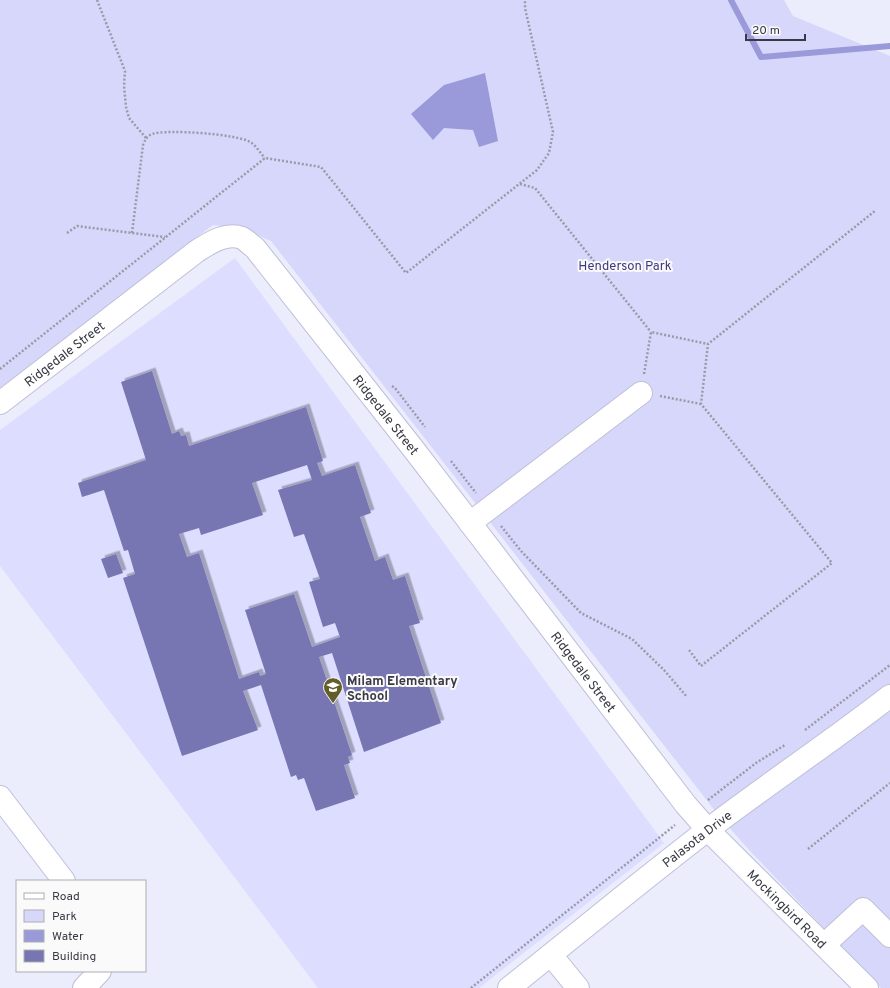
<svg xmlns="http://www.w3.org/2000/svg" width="890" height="988" font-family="Overpass,sans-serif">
  <defs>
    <filter id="shadow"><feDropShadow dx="3.5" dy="-3.5" stdDeviation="0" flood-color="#0004"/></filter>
  </defs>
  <rect width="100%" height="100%" fill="#ebecfc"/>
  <path fill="#ddf" d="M235,258L664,843L479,988H318L0,566V430Z"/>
  <path fill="#d7d7fb" d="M0,0H784L793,16L890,56V988H881L751,852L719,816L271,241L243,229L213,225L0,388Z"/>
  <path fill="#9a99d9" d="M485,73L498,141L479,147L473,130L444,128L433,140L411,114L444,85Z"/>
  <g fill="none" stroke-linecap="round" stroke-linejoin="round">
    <path stroke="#9a99d9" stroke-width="6" d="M731,0L761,57L890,46"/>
  </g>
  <path fill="#7775b2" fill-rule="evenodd" filter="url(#shadow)" d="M152,371L172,434L179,431L181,436L186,435L189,446L306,407L323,461L317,463L322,476L355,465L371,513L360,517L375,561L385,557L393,580L405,576L420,623L409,626L441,723L364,752L332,653L319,657L352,755L348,757L350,763L344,765L355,798L316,811L304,778L298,780L296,775L291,777L261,685L243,691L258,730L182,756L123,578L135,574L128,550L124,551L104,490L82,497L78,483L146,460L121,382ZM307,465L312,480L278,490L294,537L304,534L320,579L309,582L323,627L335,623L340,637L312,647L294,594L245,610L266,674L260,676L259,672L239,679L199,553L187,557L179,534L199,528L201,535L263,515L252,483Z
    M116,554L123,573L108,578L101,559Z"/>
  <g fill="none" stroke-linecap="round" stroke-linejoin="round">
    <defs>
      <g id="minor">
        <path id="s1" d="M0,403L197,251C210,243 226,232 242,238C246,240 251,245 255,248L415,451L686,805L708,830L867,988"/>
        <path d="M470,523L641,393"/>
        <path d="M0,797L64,881"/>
        <path d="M824,945L863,909L890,936"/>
        <path d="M551,955L578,988"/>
        <path d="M84,988L100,971"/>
        <path id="s2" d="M509,988C576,935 642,880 710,828C769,783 831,742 890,696"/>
      </g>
    </defs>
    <use href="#minor" stroke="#bfbfd9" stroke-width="24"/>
    <path stroke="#999aa7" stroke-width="2.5" stroke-dasharray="2 2" stroke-linecap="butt" d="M97,0L125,71L124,86L126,107L129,118L146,138
      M520,184L535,188L651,332
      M67,233L77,226L165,237
      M132,233L143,145C145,140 147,136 152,134C167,129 237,134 250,142C256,145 260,153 265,158
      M0,369L265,158L321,167L406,273L537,170L549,153L553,132L525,8V0
      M644,374L651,332L708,344
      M392,386L395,388L425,427
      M660,396L701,404
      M451,461L476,493
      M501,526L521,551L581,613L632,639L664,670L687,697
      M689,650L701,666L832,563L701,404L708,344L875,211
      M805,730L890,665
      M708,800L756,763L785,745
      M808,849L890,783
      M471,988L675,825"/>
    <use href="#minor" stroke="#fff" stroke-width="22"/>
  </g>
  <defs>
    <symbol id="school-pin" viewBox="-11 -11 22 30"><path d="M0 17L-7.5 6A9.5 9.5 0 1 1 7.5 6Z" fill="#625e2a" stroke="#fafafa"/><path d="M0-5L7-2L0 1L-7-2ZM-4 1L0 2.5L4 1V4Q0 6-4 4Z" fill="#fff"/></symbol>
  </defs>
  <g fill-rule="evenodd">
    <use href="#school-pin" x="322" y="676" width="22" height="30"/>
  </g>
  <g text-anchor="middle" stroke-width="4" stroke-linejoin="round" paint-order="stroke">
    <g font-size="13" fill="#403783" stroke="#fafafa">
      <text x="625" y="270">Henderson Park</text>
    </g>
    <g font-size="13" fill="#383943" stroke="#fafafa">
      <text dy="5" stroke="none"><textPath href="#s1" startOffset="81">Ridgedale Street</textPath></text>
      <text dy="5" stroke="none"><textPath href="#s1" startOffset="526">Ridgedale Street</textPath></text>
      <text dy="5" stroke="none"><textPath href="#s1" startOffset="850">Ridgedale Street</textPath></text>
      <text dy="5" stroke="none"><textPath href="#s2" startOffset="240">Palasota Drive</textPath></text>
      <text dy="5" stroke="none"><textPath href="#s1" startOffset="1163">Mockingbird Road</textPath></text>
    </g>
    <g font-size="13" font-weight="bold" fill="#383943" stroke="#fafafa" text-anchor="start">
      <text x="347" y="685">Milam Elementary<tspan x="347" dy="15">School</tspan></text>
    </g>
  </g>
  <rect x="16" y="880" width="130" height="92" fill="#fafafa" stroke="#acadb1"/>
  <rect x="24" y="893" width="20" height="6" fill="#ffffff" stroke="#acadb1"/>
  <text x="52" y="900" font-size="12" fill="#383943">Road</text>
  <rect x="24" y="910" width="20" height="12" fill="#d7d7fb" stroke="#acadb1"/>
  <text x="52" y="920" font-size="12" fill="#383943">Park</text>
  <rect x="24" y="930" width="20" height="12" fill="#9a99d9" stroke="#acadb1"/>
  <text x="52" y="940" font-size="12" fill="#383943">Water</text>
  <rect x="24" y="950" width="20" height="12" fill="#7775b2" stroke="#acadb1"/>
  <text x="52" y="960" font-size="12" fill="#383943">Building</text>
  <path d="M746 34v6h59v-6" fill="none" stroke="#383943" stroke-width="2"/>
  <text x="752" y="34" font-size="12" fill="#383943" stroke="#fafafa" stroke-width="3" paint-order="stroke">20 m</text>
</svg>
